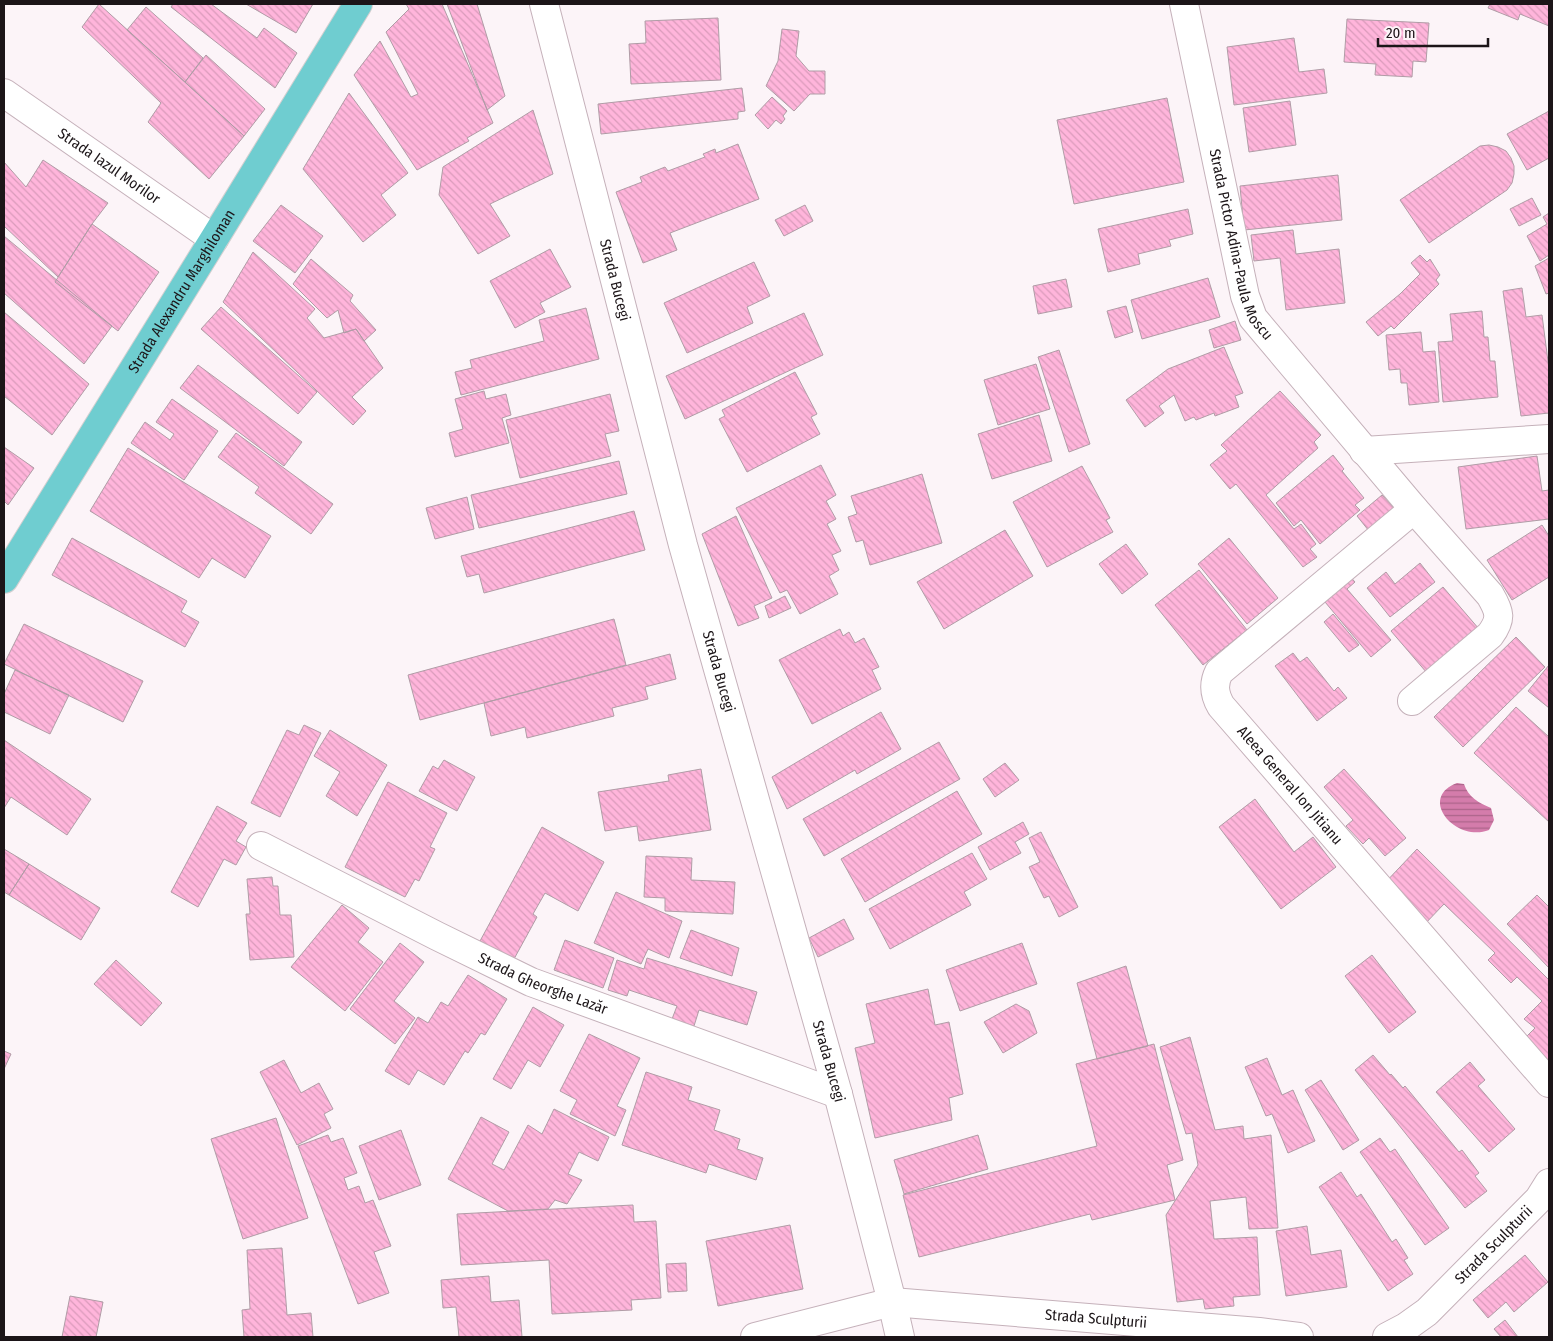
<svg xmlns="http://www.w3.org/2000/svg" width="1553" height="1341" font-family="'Fira Sans Condensed',sans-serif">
  <defs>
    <pattern id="water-rules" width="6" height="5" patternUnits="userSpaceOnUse" patternTransform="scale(1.25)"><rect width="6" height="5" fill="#d47cab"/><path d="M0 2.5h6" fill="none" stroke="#ab648a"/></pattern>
    <pattern id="building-back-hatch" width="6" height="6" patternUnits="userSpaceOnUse" patternTransform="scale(1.25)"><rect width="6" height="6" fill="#ffb5db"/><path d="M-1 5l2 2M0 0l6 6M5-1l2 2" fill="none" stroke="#da9bbb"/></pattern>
  </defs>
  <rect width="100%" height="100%" fill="#fcf4f8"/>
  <path fill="url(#water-rules)" d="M1457,783L1464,784C1468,797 1479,803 1491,808L1494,820L1489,830C1456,843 1417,798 1457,783Z"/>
  <path fill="url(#building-back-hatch)" stroke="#b09ca6" d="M99,4L244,136L209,179L148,122L161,103L82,27Z
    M173,4H211L257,38L264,28L297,53L275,88L171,7Z
    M246,4H313L296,33Z
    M406,4H442L493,123L467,138L469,141L417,170L354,75L380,41L411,97L418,94L386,32L409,9Z
    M447,4H477L505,96L487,110Z
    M1490,4H1549V26L1520,14L1518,20L1488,8Z
    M146,7L203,58L185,82L127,30Z
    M718,18L721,80L631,84L629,44L646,43L645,21Z
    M1347,19L1429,23L1426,62L1413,61L1412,77L1375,75L1376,64L1344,62Z
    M782,29L799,31L796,56L809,71H825V94H810L794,111L766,86L778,61Z
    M1294,38L1299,72L1324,69L1327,93L1234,105L1227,47Z
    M206,55L265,109L244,136L185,82Z
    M742,88L745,111L738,112V119L601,134L598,104Z
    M349,93L408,173L381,195L396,215L363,242L303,169Z
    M772,97L787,111L783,116L785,119L781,124L776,120L768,129L755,115Z
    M1167,98L1184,182L1074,204L1057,120Z
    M1290,101L1296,145L1249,152L1243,108Z
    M533,110L553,174L490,204L510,236L478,254L439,195L443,167Z
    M1549,111V158L1527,170L1507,134Z
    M738,144L759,199L670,233L677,250L643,263L616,192L642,182L640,177L665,167L668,171L705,157L703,154L715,149L716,153Z
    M1489,145L1498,147L1506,151L1511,158L1514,166V174L1512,183L1507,190L1429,243L1400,200L1480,146Z
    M43,160L108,203L92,224L58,277L4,226V162L26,187Z
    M1338,175L1342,220L1244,230L1240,186Z
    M1532,198L1541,215L1519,226L1510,209Z
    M281,205L323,236L295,273L253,241Z
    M805,205L813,221L784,236L775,220Z
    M1188,209L1193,234L1169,240L1171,246L1138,254L1140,264L1108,272L1098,229Z
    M1549,213V255L1540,261L1527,236L1547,224L1543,217Z
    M92,224L159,272L118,331L55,282Z
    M1293,230L1296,254L1339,249L1345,303L1286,310L1280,258L1254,261L1251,235Z
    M4,236L112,326L84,364L4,293Z
    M550,249L571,287L540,303L545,312L515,328L490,281Z
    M253,252L315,309L307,318L324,338L356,329L383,368L352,397L366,411L353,425L223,302Z
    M1420,255L1427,262L1430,259L1440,275L1436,280L1439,284L1394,329L1391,326L1378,336L1366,322L1400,294L1420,274L1411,263Z
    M1549,258V293L1546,294L1535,266Z
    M311,259L353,295L350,301L376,330L364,341L356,329L344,333L338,310L327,318L293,284Z
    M754,262L770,296L747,307L753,323L687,353L664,303Z
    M1208,278L1220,317L1142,339L1131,300Z
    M1066,279L1072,307L1038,314L1033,286Z
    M1522,288L1526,317L1542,315L1549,369V413L1521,416L1503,291Z
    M1126,306L1133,332L1115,338L1107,311Z
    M221,307L317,392L298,414L201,329Z
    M586,308L599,359L461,395L455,372L472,368L470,360L544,341L539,320Z
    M1482,311L1484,337H1488L1490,361H1495L1498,397L1443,402L1438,342L1453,341L1450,314Z
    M4,312L89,384L52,435L4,396Z
    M804,313L823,355L685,419L666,376Z
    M1235,321L1241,340L1214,348L1209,330Z
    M1421,332L1423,352L1435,351L1439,402L1409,405L1407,383H1401L1400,369L1389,370L1386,335Z
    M1224,347L1243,393L1235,396L1239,407L1215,416L1214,413L1196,420L1194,417L1185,421L1174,395L1159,406L1164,413L1145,427L1126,400L1168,369Z
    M1059,350L1090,444L1069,452L1038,357Z
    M1036,364L1050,409L998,425L984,380Z
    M198,365L302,442L284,466L180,388Z
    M795,372L817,414L811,417L820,434L747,472L719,419L725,416L722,410Z
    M484,391L486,399L506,394L511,415L502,418L509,443L455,457L449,433L463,429L455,399Z
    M1280,391L1321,435L1314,442L1318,448L1266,495L1294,529L1301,524L1316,544L1310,549L1317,557L1303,567L1236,484L1230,489L1210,465L1227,451L1221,445Z
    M610,394L619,431L605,434L611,456L520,478L506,420Z
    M172,399L218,431L184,480L131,443L145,422L170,440L174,434L156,422Z
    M1039,415L1052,461L992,479L978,434Z
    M236,433L333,504L311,534L255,493L259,487L218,457Z
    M4,447L34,468L8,505L4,501Z
    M128,448L271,536L245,578L212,558L199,578L90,511Z
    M1333,455L1344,469L1342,471L1364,498L1355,505L1360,510L1320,544L1301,520L1294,526L1276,503Z
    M1537,456L1542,491L1549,490V519L1466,529L1458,467Z
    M619,461L627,494L479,528L471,495Z
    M821,465L836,495L826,501L836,519L827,524L841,551L832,555L839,570L829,576L838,594L800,614L787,590L780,593L736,508Z
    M1082,466L1110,518L1106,520L1113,532L1047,567L1013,502Z
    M922,474L942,543L870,565L863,540L856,542L848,517L857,514L851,496Z
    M1382,495L1395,509L1369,531L1357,516Z
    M467,497L474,529L435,539L426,508Z
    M634,511L645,550L484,593L479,574L467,577L461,556Z
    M736,516L772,598L754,606L759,618L738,626L702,534Z
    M1542,525L1549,536V577L1512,600L1487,560Z
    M1005,530L1033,576L944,629L917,582Z
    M72,538L187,601L181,612L199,622L185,647L52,575Z
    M1229,538L1278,598L1247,624L1198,564Z
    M1126,544L1148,574L1122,594L1099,564Z
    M1420,563L1435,582L1390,617L1367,588L1386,572L1395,584Z
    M1199,570L1247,630L1203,665L1155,605Z
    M1347,573L1355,582L1347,589L1391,640L1371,657L1320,596Z
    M1443,587L1479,629L1427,673L1391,631Z
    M785,596L791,608L769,618L765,606Z
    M1333,614L1359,645L1349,652L1324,622Z
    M614,619L626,665L420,720L408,675Z
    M24,624L143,681L123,722L4,664Z
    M840,629L843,636L849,632L855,643L864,638L879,667L872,670L881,689L812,724L779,660Z
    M1516,637L1545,667L1463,747L1434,717Z
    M1293,653L1300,662L1307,657L1334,691L1338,687L1347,698L1317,721L1275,666Z
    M670,654L676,679L645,687L648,699L612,708L614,716L527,738L525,727L491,736L484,703Z
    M1549,665V708L1528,691Z
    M15,670L69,695L50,734L4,712V694Z
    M1516,707L1549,737V822L1474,753Z
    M881,712L901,749L857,774L855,770L787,809L772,777Z
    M304,725L321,733L280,817L251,803L287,730L299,735Z
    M330,730L387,765L357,816L326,796L340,772L314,756Z
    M4,740L91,799L67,835L11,797L4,808Z
    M939,742L960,779L824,856L803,819Z
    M444,760L475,777L457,811L419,791L433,766L438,769Z
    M1005,763L1019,780L995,797L983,779Z
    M701,769L711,830L639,841L637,826L605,831L598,792L669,781L668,775Z
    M1344,769L1406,838L1385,856L1369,838L1363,844L1346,826L1353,820L1324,787Z
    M388,782L447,813L430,847L435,849L419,881L415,879L405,897L345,867Z
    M957,791L982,834L865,902L841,859Z
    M1255,799L1294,852L1313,837L1336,867L1281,909L1219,827Z
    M217,806L247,823L236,841L246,847L236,865L224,859L198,907L171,892Z
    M1023,822L1029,834L1015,842L1021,853L990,870L978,847Z
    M542,827L604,862L578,911L545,893L533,914L537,917L514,959L480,941Z
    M1041,832L1078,907L1059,917L1049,896L1044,898L1029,867L1040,862L1029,838Z
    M4,849L29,864L9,895L4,892Z
    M1417,849L1549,980V1065L1523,1040L1535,1028L1524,1019L1542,1001L1517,977L1511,983L1488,960L1495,953L1444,904L1423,926L1382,886Z
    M972,853L987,879L964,892L971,905L890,949L869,909Z
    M646,856L692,858L691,880L735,882L733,914L665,911V898L644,897Z
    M29,864L100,908L81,940L9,895Z
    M272,877L273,886H278L280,915H291L294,957L250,960L246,914H250L247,879Z
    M616,892L682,921L669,958L648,949L641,964L594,943Z
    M1537,895L1549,907V968L1507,924Z
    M342,905L369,928L358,942L383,962L345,1011L291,967Z
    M844,919L854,939L818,957L809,938Z
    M691,930L739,948L732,976L680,958Z
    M565,940L614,958L603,988L554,970Z
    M400,943L424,962L394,1001L415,1018L395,1044L350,1009Z
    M1022,943L1037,984L960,1011L946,970Z
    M1372,955L1416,1012L1389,1033L1345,976Z
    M647,958L757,992L747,1025L699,1010L694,1026L672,1019L677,1006L629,990L627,996L608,990L617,960L644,969Z
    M116,960L162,1003L141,1026L94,984Z
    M1126,966L1148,1046L1097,1059L1077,983Z
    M468,975L507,999L485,1035L481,1033L468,1053L465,1051L444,1085L418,1070L409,1085L385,1071L418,1017L428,1023L441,1002L448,1006Z
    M928,989L935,1025L949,1022L963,1094L949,1098L952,1120L875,1138L855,1048L875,1043L866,1004Z
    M1016,1004L1029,1011L1037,1033L1003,1053L984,1022Z
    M533,1007L564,1025L540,1067L528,1060L511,1089L493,1079Z
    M589,1034L640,1058L617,1106L626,1110L615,1136L570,1114L577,1100L560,1091Z
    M1190,1037L1215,1130L1243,1126L1244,1139L1271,1135L1278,1228L1249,1229L1246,1197L1210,1201L1214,1239L1257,1237L1260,1295L1233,1297L1234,1306L1205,1309L1203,1299L1177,1302L1166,1215L1198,1165L1192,1133L1186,1134L1160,1047Z
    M1154,1044L1183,1160L1167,1165L1175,1200L1092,1220L1090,1214L919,1257L903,1195L1097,1146L1076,1064Z
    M4,1051L11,1054L4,1069Z
    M1373,1055L1390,1075L1391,1074L1403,1088L1405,1086L1459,1152L1462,1150L1479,1173L1475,1176L1487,1191L1465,1208L1355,1070Z
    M1267,1058L1282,1095L1293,1090L1315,1141L1288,1153L1272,1114L1266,1116L1245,1067Z
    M284,1060L301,1093L319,1083L333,1109L324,1114L331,1128L297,1145L260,1072Z
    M1470,1062L1485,1080L1478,1086L1515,1129L1489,1152L1436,1092Z
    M646,1072L692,1087L688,1100L720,1110L714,1130L740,1139L737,1149L763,1158L756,1180L709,1164L706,1173L622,1145Z
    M1321,1080L1359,1140L1343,1150L1305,1090Z
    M554,1109L609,1137L598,1161L579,1152L568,1174L582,1180L567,1204L555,1200L548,1209L508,1211L448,1179L481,1117L509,1132L492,1164L504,1170L528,1125L542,1134Z
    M276,1118L308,1218L243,1239L211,1139Z
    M401,1130L421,1185L379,1200L359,1146Z
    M328,1135L331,1142L343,1138L357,1173L344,1178L348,1190L359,1186L365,1203L373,1200L391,1246L374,1252L389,1293L358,1304L298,1146Z
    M978,1135L988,1169L904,1194L894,1160Z
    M1380,1138L1390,1152L1395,1149L1449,1228L1425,1245L1360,1152Z
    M1341,1172L1357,1197L1361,1194L1392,1242L1396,1239L1408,1258L1404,1260L1413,1274L1388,1291L1319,1187Z
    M633,1205L634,1222L656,1221L661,1298L631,1300L632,1310L552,1314L549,1260L461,1265L457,1214Z
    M790,1225L803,1289L718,1306L706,1241Z
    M1307,1226L1311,1255L1341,1250L1347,1287L1286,1296L1276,1231Z
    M282,1248L287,1315L311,1313L313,1337H244L242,1310L250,1309L247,1250Z
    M1525,1255L1548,1282L1514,1312L1506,1302L1488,1318L1473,1300Z
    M686,1263L687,1291L668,1292L666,1264Z
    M489,1276L491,1302L519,1300L522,1337H459L456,1307L443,1308L441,1280Z
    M70,1296L103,1302L96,1337H62Z
    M1505,1320L1518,1337H1501L1494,1329Z"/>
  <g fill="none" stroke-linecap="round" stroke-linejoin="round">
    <defs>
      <g id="minor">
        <path id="s1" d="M544,4L683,545L838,1094L892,1302L900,1337"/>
        <path id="s2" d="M1184,4L1245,296L1253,318L1414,509L1490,595C1500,612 1502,619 1490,635L1412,701"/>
        <path id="s3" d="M4,93L214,239"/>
        <path d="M1364,451L1549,439"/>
        <path id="s4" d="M1414,509L1219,672C1213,684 1214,694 1221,706L1549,1083"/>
        <path id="s5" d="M261,846L437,936L531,982L838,1094"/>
        <path id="s6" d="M755,1337L892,1302L1259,1332L1299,1337"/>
        <path id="s7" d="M1387,1337L1406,1327L1427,1312L1539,1199L1549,1183"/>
      </g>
      <g id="major">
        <path id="s8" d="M4,579L214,239L358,4"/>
      </g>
    </defs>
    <use href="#minor" stroke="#c5b1ba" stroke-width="30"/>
    <use href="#major" stroke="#d2d0d1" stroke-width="30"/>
    <use href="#minor" stroke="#fff" stroke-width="28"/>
    <use href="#major" stroke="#6fcdd0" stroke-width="28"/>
  </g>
  <g text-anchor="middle" stroke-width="5" stroke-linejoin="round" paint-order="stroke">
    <g font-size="15" fill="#1c1518" stroke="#fcf4f8">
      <text dy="5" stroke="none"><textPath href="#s3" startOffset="128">Strada Iazul Morilor</textPath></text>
      <text dy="5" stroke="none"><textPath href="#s2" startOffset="248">Strada Pictor Adina-Paula Moscu</textPath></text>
      <text dy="5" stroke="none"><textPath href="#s1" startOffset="285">Strada Bucegi</textPath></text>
      <text dy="5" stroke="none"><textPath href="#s8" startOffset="338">Strada Alexandru Marghiloman</textPath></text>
      <text dy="5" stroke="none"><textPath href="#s1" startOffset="690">Strada Bucegi</textPath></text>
      <text dy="5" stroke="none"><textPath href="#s4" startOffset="395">Aleea General Ion Jitianu</textPath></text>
      <text dy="5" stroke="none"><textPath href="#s5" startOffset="314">Strada Gheorghe Lazăr</textPath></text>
      <text dy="5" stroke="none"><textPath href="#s1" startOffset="1095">Strada Bucegi</textPath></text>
      <text dy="5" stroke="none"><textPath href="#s7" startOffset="142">Strada Sculpturii</textPath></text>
      <text dy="5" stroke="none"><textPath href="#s6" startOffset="346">Strada Sculpturii</textPath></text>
    </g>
  </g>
  <rect width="1553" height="1341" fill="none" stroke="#1c1518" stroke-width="10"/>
  <path d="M1378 38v8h110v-8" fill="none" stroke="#1c1518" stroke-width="2.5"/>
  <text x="1386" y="38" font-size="15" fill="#1c1518" stroke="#fcf4f8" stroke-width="4" paint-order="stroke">20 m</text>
</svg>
